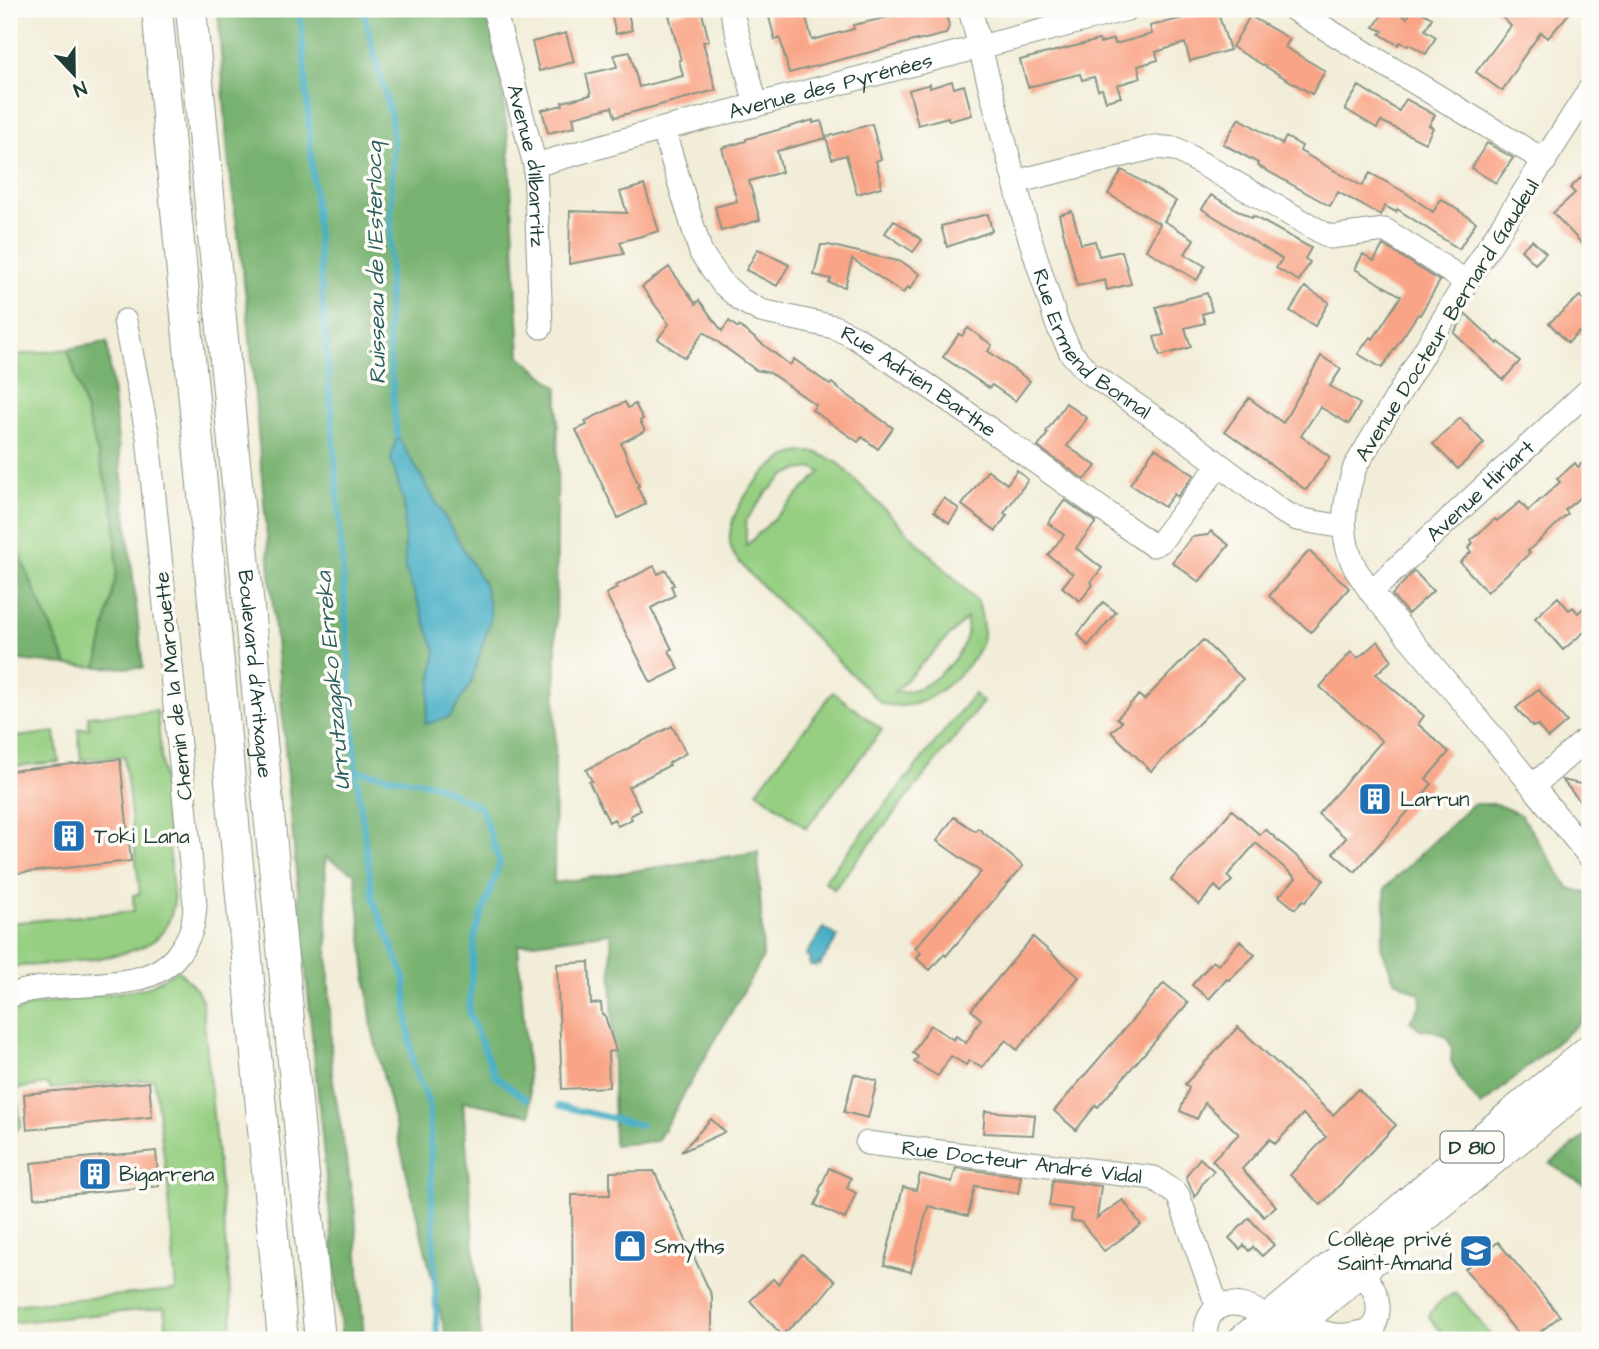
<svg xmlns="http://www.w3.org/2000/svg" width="1599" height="1349" font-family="'Architects Daughter',sans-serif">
  <rect width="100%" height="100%" fill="#fdfcf7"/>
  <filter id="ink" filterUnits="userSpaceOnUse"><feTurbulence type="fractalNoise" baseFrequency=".0143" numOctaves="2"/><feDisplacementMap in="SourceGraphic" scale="14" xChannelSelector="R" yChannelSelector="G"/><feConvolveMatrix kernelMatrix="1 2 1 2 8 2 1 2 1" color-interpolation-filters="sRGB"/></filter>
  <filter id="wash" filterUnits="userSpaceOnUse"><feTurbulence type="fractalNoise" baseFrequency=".00686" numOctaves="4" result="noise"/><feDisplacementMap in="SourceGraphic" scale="28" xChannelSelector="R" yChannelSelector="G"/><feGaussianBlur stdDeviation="1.57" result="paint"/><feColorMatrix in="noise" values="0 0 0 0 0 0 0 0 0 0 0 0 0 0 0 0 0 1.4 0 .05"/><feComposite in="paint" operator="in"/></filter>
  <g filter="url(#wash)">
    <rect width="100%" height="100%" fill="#f2edd8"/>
    <path fill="#96cf82" stroke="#5a865b" stroke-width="2" fill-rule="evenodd" d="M68,349L115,515L117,571L97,667L67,665L17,549L9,537V356Z
      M815,452L837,462L978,602C981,613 984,624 983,635C981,660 938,698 915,704C904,707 893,706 882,704L746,570C742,564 736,559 733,553C717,521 764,463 793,454C799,451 808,452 815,452ZM814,468L821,472L746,546V520L766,493L784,476L797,470ZM967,618C967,623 968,629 967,634C963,654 939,679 921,687C912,691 903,692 894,692Z
      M833,692L882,730L806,828L757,791Z
      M974,694L983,702L834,889L824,881Z
      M157,711L174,903C171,916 168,927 158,937C133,961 45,964 9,967V923L134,911L133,895L140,894L124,756L81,760L78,729L89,728L88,716Z
      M55,732L59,762L9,767V738Z
      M178,970L197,990L202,1000L232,1311V1340H168L164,1308L9,1323V1291L11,1305L176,1290L168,1188L154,1079L50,1089L48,1084L17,1089L21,1125L13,1134L9,1100V1028L11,1024L9,1021V1015L28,1006L146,988Z
      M1457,1293L1492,1337L1491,1340H1448L1429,1317C1433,1306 1446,1296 1457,1293Z"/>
    <path fill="#78b270" stroke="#4c7852" stroke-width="2" d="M218,9H490L494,22L509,147L520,356L558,388L554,883L758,852L763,957L657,1141L614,1145L611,933L518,945L531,1115L463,1101L481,1340H447L372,1029L355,874L325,857L332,1075L355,1212L364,1340H342L295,861L247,305L228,157Z
      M107,342L143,668L97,667L117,571L115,515L68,349Z
      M9,537L17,549L67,665L9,659Z
      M1473,804H1496L1521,815L1569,888L1590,894V1014L1481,1106L1461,1081L1451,1061L1452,1048L1447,1037L1435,1031L1420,1029L1410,1021L1421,1004L1420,994L1394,980L1381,946L1385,925V888Z
      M1590,1132V1189L1550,1164Z"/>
    <path fill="#46afc5" stroke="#32767c" stroke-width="2" d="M397,435L485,586L491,617L471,683L450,717L425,724L436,651L405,568L404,503L391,459Z
      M824,928L838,937L820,965L818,963L816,966H811L809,963L810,958L806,955Z"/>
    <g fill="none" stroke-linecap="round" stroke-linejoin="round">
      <path stroke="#46afc5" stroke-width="6" d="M300,9L339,513L356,771L373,899L405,978L408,1026L414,1068L429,1103L437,1340
        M363,9L391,117L393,140L388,336L397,435
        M356,771L434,784L481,808L500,863L475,934L469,1013L495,1076L526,1099
        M559,1106L641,1125"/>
    </g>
    <g id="blocks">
      <path fill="#f9a486" d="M610,9H627L632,30L616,34Z
        M695,9H701L709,41L703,42L716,90L615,117L612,107L573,117L575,127L548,133L542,110L563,105L562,102L591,95L586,74L617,67L614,55L630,52L639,87L683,76L679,60H681L669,15Z
        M767,9H804L812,40L854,29L853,25L926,9H945L949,26L946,34L917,41V40L789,73L780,38L775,40Z
        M1386,9H1392L1407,18L1412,9H1416L1432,18L1425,30L1436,37L1426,54L1409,44L1408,46L1400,42L1398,45L1380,34L1383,31L1374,27Z
        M1494,9H1573L1548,38L1541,32L1517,66L1518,67L1502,91L1476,72L1511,26Z
        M1217,10L1230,50L1190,61L1185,43L1156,52L1158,60L1138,66L1141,78L1117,85L1121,97L1106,101L1102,89L1098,90L1094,77L1082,80L1080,74L1028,87L1020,60L1099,40L1100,43L1114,39L1115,44L1152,34L1150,26Z
        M1250,16L1290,39L1285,47L1325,71L1312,94L1232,47Z
        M566,33L574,62L539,71L532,42Z
        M952,81L954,88L964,85L972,115L949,121L948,117L918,125L909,90L930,84V88Z
        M1359,86L1399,111L1406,99L1435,115L1429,125L1433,128L1425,143L1381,121L1377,128L1345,109Z
        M1239,118L1282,144L1286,137L1302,146L1300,151L1362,186L1370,173L1406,193L1433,212L1441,199L1476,222L1459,249L1397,209L1396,212L1385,206L1380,215L1338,192L1330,206L1257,165L1258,163L1223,144Z
        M813,120V123L821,121L826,138L777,151L782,172L749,181L760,220L721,231L715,207L737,201L722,148L746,141V139Z
        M872,124L881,159L876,161L881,181V187L857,194L846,155L832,159L826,137Z
        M1487,143L1513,158L1496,183L1471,168Z
        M1590,169V252L1553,213L1575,193L1570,188Z
        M1122,170L1176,201L1164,221L1194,239L1185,254L1205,266L1197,280L1146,250L1160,224L1108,194Z
        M644,185L659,231L620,242L624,254L569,264L570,211L627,213L620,192Z
        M1211,195L1252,218L1253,216L1311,248L1305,259L1310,262L1299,281L1276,268L1282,259L1202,209Z
        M1072,211L1081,244L1095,241L1099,256L1122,251L1131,284L1107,290L1105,280L1077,286L1059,215Z
        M988,214L992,231L947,247L941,226Z
        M894,220L922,240L913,252L885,233Z
        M1532,240L1546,253L1535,264L1521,250Z
        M821,245H828L902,262L920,274L910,289L908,287L903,293L852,259L845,287L829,283L831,279L814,275Z
        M1383,245L1440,281L1420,315L1418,314L1382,368L1358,354L1370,337L1373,339L1401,296L1355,269L1363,254L1374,261Z
        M758,249L789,265L777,286L746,270Z
        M669,267L696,304L699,300L722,331L729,321L738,328L739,326L790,365L794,359L830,385L832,383L839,389L893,428L878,449L862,437L858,442L812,410L816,405L770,373L756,370L704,332L685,358L658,339L669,324L642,287Z
        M1305,287L1329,302L1315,326L1290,311Z
        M1207,293L1212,311L1202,314L1205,323L1185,328L1191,347L1160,356L1154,337L1164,335L1156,307Z
        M1580,296L1590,307V344L1579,332L1568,343L1549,323Z
        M1466,314L1498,344L1499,342L1520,361L1503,380L1454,333Z
        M968,328L992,345L988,351L1030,381L1015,401L992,385L989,388L943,357L959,334L962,336Z
        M1321,356L1341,369L1330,386L1360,404L1349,424L1320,407L1301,436L1330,457L1306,490L1225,431L1249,398L1283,423Z
        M625,402L628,408L635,404L643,419L640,421L645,431L621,443L639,486L637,487L646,504L618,518L576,430L587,425L585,421Z
        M1066,403L1087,418L1067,446L1096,466L1085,480L1038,447L1048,433L1046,432Z
        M1460,418L1484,443L1458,469L1433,444Z
        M1155,448L1194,475L1177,497L1174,494L1164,507L1130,484Z
        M1590,456V489L1565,510L1568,514L1528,551L1530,553L1487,592L1460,562L1471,552L1468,548L1473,543L1471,540L1495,519L1497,521L1520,502L1528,511L1560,482L1557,479L1575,463L1578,467Z
        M988,470L1007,484L1017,470L1028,480L1004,513L1007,515L996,531L962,505Z
        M944,498L959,509L949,523L934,511Z
        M1065,500L1096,522L1076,548L1102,568L1091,582L1093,585L1080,601L1062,587L1073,574L1048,555L1064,535L1048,523Z
        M1211,531L1229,545L1199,582L1172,562L1192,537L1208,535Z
        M1309,551L1349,588L1311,632L1269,596Z
        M654,566L658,574L666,570L674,585L671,586L675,595L651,608L672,649L669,651L679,669L651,683L606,594L617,588L615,586Z
        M1414,571L1433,591L1408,614L1392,595Z
        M1558,597L1569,610L1573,607L1578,613L1590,602V627L1563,650L1535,618Z
        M1103,602L1116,612L1088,646L1078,634Z
        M1203,640L1243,679L1151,771L1111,732L1122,722L1117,718L1139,695L1144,700Z
        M1378,641L1392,660L1376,674L1424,716L1418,724L1449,752L1426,779L1432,784L1355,872L1333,853L1346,838L1318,814L1382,741L1320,687L1351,652L1358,658Z
        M1538,689L1567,722L1548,738L1537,725L1533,727L1516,708Z
        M672,726L686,753L669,763L670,765L628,787L641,810L630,816L632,819L618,826L614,819L609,822L589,782L592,781L586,770Z
        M120,759L131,861L9,874V771Z
        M1562,780L1590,786V813Z
        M1232,810L1260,835L1265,829L1324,880L1305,902L1303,900L1295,909L1279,896L1296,878L1256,843L1227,876L1232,881L1221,892L1215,886L1199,905L1171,880Z
        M954,817L975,831L978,828L1023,866L946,956L944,954L930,970L916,958L921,953L915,948L981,872L937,841Z
        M1033,937L1079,977L1017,1050L1006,1040L982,1067L969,1060L966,1065L951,1056L938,1076L914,1062L918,1057L913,1053L930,1025L954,1040L956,1036L966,1043L981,1019L971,1010Z
        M1240,941L1255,955L1229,980L1227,979L1209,999L1192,985L1213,961L1218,965Z
        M589,962L591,1004L601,1003L602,1015L605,1016L616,1051L608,1052L609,1087L562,1089L557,964Z
        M1164,983L1188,1003L1098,1107L1096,1105L1076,1130L1054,1111Z
        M1238,1027L1333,1115L1358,1089L1396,1125L1321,1205L1290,1175L1326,1137L1303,1114L1275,1144L1270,1139L1242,1169L1276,1206L1264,1217L1212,1160L1239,1134L1205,1103L1197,1119L1180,1111L1189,1088L1185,1084Z
        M854,1074L877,1081L868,1118L844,1112Z
        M149,1082L152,1117L27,1130L24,1094Z
        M985,1111L1035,1115L1033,1135L983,1133Z
        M711,1119L725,1132L681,1152Z
        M156,1151L159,1186L34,1198L31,1163Z
        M1200,1158L1214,1171L1204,1181L1195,1197L1186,1177L1189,1172Z
        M829,1168L851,1178L847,1188L856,1193L845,1219L815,1205L821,1192L819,1191Z
        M956,1168L1021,1176L1018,1193L975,1186L968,1216L928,1206L911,1272L884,1265L903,1187L916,1190L920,1174L952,1182Z
        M654,1171L712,1296V1340H573L572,1195H610V1172Z
        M1053,1180L1101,1186L1097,1218L1123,1200L1141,1225L1104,1251L1081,1222L1071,1221L1072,1209L1049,1206Z
        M1249,1218L1274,1245L1262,1256L1253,1247L1249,1251L1244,1245L1240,1249L1229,1238Z
        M1498,1242L1560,1316L1530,1340H1523L1465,1269Z
        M802,1254L835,1281L819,1301L782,1335L750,1301L773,1279L778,1284Z"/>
    </g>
  </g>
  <g filter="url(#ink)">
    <use href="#blocks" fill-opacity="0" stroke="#889586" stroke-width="2"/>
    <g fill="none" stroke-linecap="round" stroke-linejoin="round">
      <defs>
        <g id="minor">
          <path id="s1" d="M494,9L535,165L541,327"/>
          <path d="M731,9L756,105"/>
          <path id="s2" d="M970,9L1027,229L1057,324L1071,353L1088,372L1187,440L1281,511L1297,519L1344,527"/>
          <path d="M1293,9L1545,161"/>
          <path d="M1590,89L1458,295L1355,467C1344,501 1338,534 1355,568C1360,576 1366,584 1371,592L1491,735L1590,857"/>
          <path id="s3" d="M663,129L701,253L723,284L741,300L761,311L834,327L855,337L939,393L1152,545L1156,544L1161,541L1219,465"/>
          <path id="s4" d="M535,165L663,129L1127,9"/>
          <path d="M1015,182L1155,147L1176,149L1330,237L1385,230L1467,282"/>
          <path id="s5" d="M1371,592L1590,389"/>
          <path d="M1533,786L1590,736"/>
          <path d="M9,996C56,975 144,1000 178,954C191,936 194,926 195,904L148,437L125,321"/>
          <path id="s6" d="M867,1143L1154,1178L1178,1195L1218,1308"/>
          <path d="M1349,1263C1363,1272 1377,1288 1378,1306C1379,1313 1376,1321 1374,1329"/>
          <path d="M1299,1324C1333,1337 1339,1339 1374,1329"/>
          <path d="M1206,1340C1202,1298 1241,1295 1267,1319"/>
        </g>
        <g id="major">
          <path d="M157,9L283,1340"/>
          <path id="s7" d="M191,9L320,1340"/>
          <path d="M1243,1340L1390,1218L1483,1138L1590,1049"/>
          <path d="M1279,1340L1495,1158L1590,1081"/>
        </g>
      </defs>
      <use href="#minor" stroke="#889586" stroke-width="25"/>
      <use href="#major" stroke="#889586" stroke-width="32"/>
      <use href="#minor" stroke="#fff" stroke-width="23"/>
      <use href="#major" stroke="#fff" stroke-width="30"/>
    </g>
  </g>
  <defs>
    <symbol id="building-square" viewBox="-11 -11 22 22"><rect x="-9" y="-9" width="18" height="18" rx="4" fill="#1f6fb2" stroke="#fdfcf7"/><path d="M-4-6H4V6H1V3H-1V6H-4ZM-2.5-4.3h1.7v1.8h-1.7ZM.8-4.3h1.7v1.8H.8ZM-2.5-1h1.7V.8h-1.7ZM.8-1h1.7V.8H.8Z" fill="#fff"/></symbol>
    <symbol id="shop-square" viewBox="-11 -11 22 22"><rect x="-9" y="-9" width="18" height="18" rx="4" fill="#1f6fb2" stroke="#fdfcf7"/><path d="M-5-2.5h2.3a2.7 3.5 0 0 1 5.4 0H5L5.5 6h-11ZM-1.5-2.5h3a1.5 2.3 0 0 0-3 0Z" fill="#fff"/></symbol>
    <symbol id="school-square" viewBox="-11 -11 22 22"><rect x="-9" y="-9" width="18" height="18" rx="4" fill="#1f6fb2" stroke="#fdfcf7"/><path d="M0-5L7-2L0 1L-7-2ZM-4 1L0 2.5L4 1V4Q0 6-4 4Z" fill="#fff"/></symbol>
  </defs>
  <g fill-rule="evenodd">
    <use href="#building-square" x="1356" y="780" width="38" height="38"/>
    <use href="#building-square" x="50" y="817" width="38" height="38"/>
    <use href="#building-square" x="76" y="1155" width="38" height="38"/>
    <use href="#shop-square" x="611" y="1227" width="38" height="38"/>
    <use href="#school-square" x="1457" y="1232" width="38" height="38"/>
  </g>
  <g text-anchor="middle" stroke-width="7" stroke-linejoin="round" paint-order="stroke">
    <rect fill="#fdfcf7" stroke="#62766e" stroke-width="2" x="1440.5" y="1131.5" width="63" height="31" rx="5"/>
    <g font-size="19" font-weight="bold" fill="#1f3d34">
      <text x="1472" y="1154">D 810</text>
    </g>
    <g font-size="21" fill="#1f3d34" stroke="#fdfcf7">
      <text dy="7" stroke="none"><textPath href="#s4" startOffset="306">Avenue des Pyrénées</textPath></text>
      <text dy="7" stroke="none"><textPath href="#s1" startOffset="161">Avenue d'Ilbarritz</textPath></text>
      <text transform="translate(1447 320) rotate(-58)" y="7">Avenue Docteur Bernard Gaudeul</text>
      <text dy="7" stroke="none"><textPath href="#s2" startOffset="364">Rue Ermend Bonnal</textPath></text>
      <text dy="7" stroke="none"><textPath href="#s3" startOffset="390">Rue Adrien Barthe</textPath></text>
      <text dy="7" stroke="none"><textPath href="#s5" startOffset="149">Avenue Hiriart</textPath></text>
      <text dy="7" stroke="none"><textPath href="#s7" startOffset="668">Boulevard d'Aritxague</textPath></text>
      <text transform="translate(173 686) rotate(-96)" y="7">Chemin de la Marouette</text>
      <text dy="7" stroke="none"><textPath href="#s6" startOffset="156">Rue Docteur André Vidal</textPath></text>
    </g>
    <g font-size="21" fill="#1f3d34" stroke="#fdfcf7" text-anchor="start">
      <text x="1400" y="806">Larrun</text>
      <text x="94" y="843">Toki Lana</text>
      <text x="119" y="1181">Bigarrena</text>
      <text x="1452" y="1246" text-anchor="end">Collège privé<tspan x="1452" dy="24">Saint-Amand</tspan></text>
      <text x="654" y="1253">Smyths</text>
    </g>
    <g font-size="23" font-style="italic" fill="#2b5f60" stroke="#fdfcf7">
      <text transform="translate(375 263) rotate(-91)" y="8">Ruisseau de l'Esterlocq</text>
      <text transform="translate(332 681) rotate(-95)" y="8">Urrutzagako Erreka</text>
    </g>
  </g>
  <rect width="1599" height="1349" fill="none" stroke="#fdfcf7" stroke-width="35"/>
  <g transform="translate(74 74) rotate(158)" stroke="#fdfcf7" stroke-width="5" paint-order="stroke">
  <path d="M0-5L12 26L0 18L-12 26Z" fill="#1f3d34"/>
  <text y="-10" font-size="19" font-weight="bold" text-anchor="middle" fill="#1f3d34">N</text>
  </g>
</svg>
